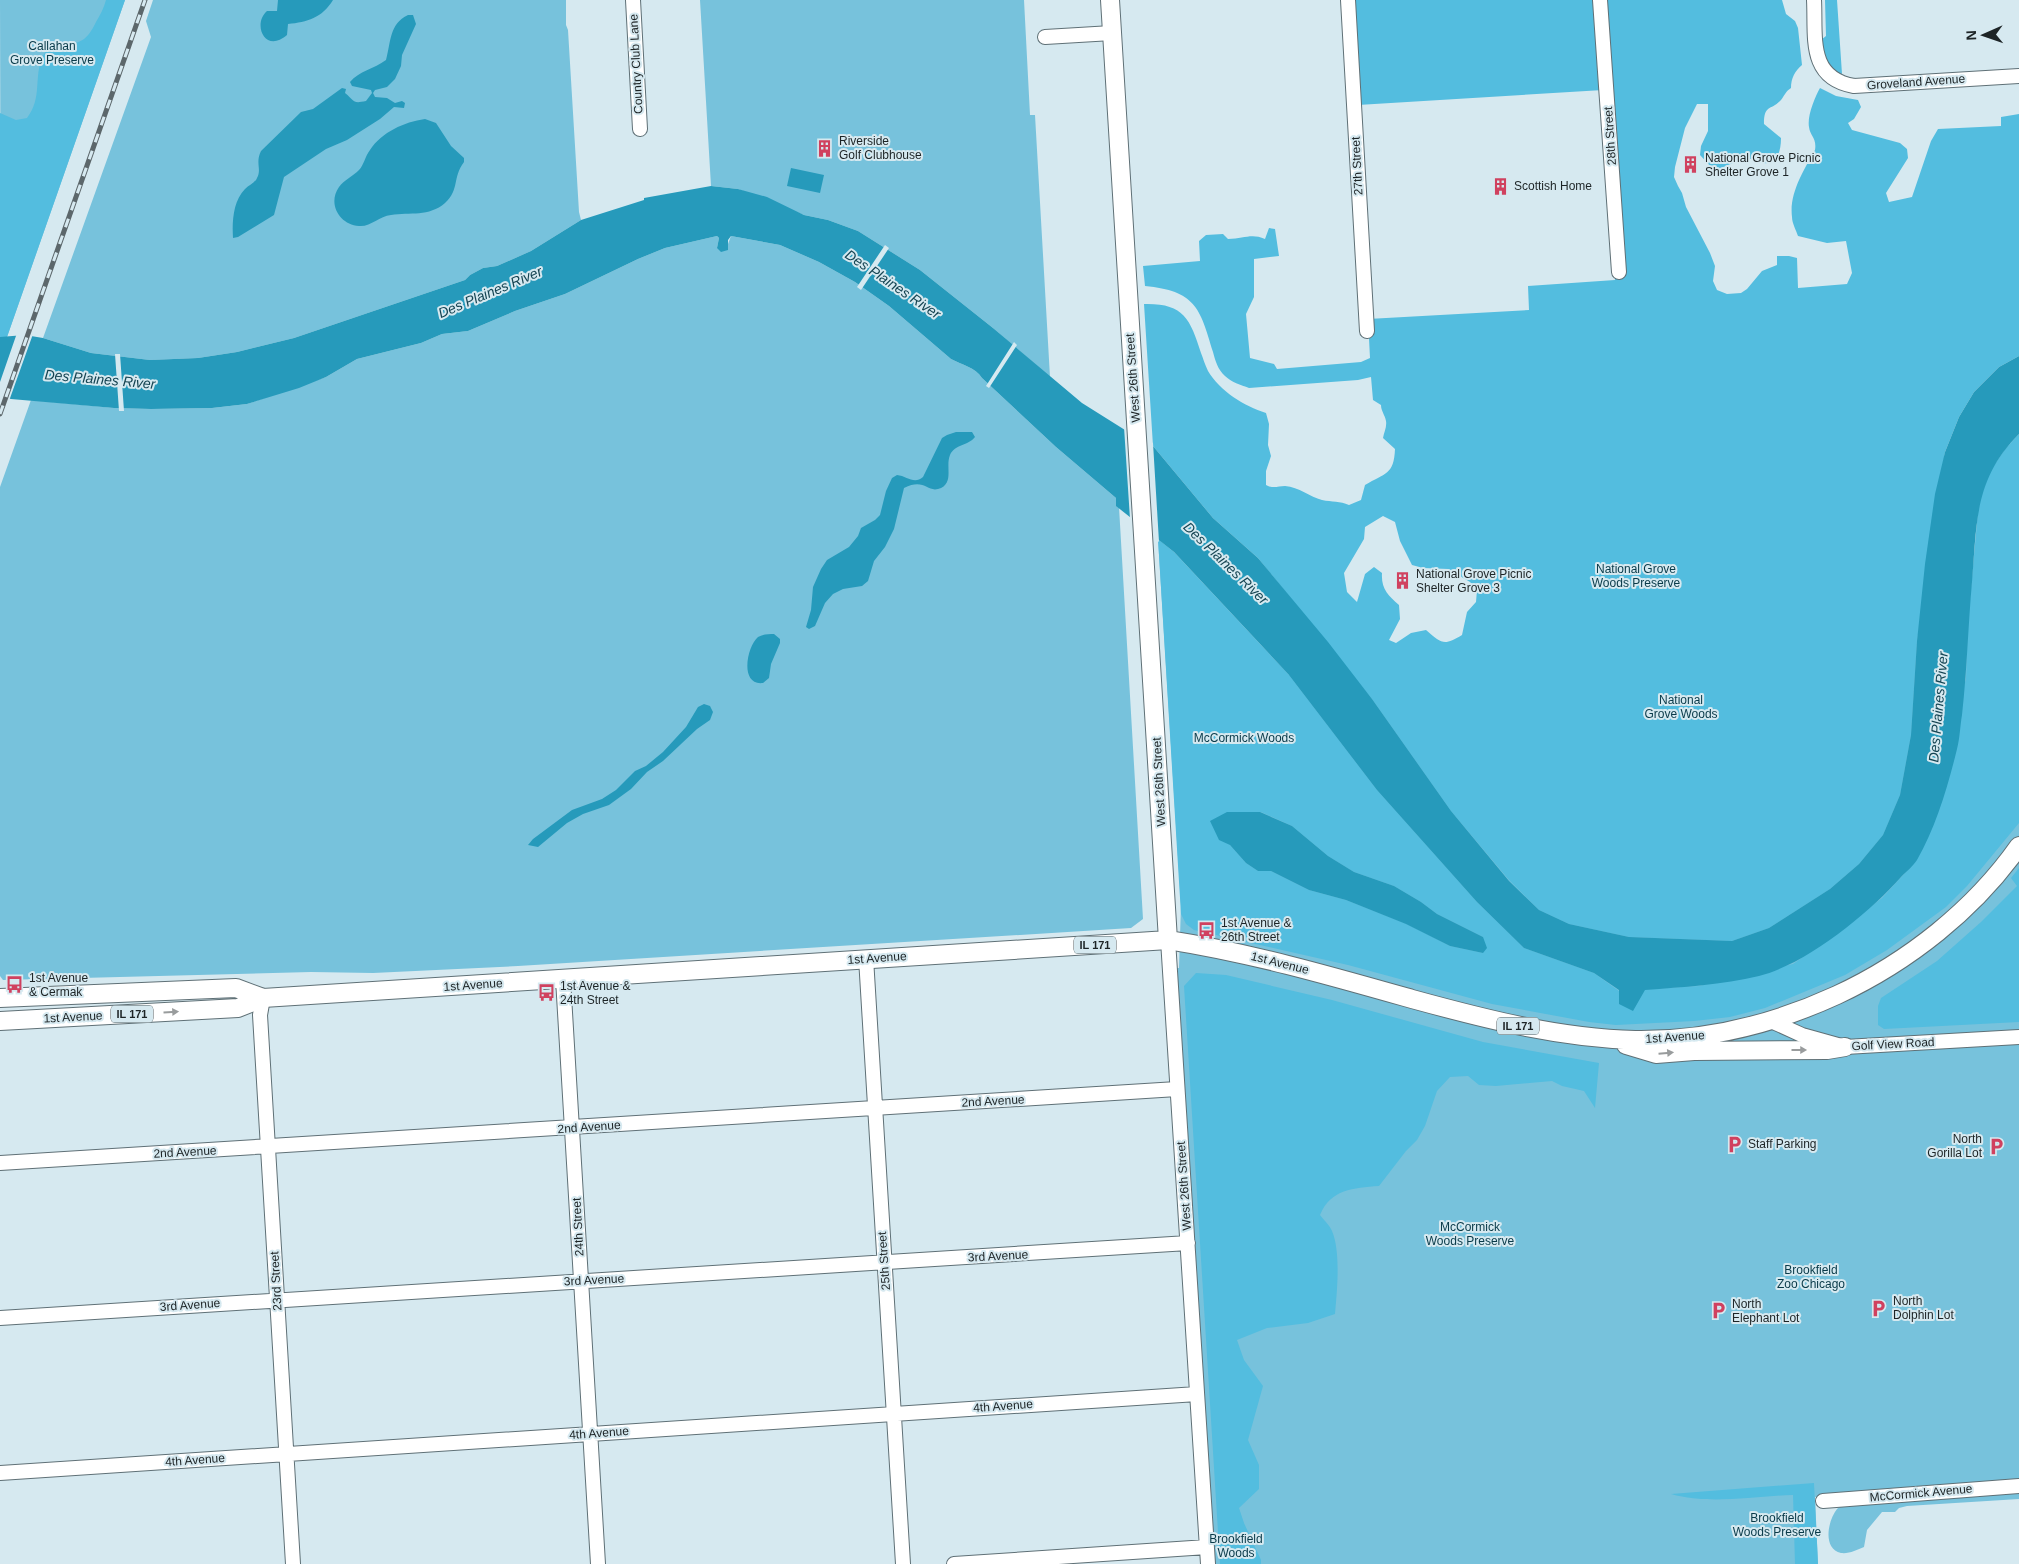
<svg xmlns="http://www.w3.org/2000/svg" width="2019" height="1564" font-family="Helvetica,sans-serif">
  <rect width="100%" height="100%" fill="#d6e9f0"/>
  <path fill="#77c2dc" d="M0,0H125L7,337L1,338Z
    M153,0H566V25L568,30L579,212L581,220L531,251L497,266L483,268L470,275L465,280L294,338L237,352L198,358L150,360L91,353L43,338L151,37L146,21Z
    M700,0H1024L1030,115H1035L1050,377L993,328L920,270L858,231L828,220L804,215L738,189L711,186Z
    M717,236L719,238L717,248L728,244L731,236L780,245L819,262L855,282L889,306L951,359C962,365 975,367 982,378L1056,447L1116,498V505L1119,507L1143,919L1131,928L518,966L373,973L311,972L3,980L0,976V487L31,400L114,408L151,409L212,408L247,404L326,377L357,359L421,343L442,334L468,331L515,311L565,294L638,259L665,248Z
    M2019,434V1481L1815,1497L1818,1564H1212L1176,973L1177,968H1179L1181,905L1158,539L1289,675L1968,622L1979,501Z
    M2019,1491V1499L1907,1506L1899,1508L1895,1512H1882L1867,1530L1864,1547C1857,1550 1849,1554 1841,1553C1822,1549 1828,1520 1837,1509C1840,1506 1846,1505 1851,1503Z"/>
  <path fill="#53bddf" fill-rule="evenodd" d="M106,0H125L7,337H0V113L16,120L27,118C43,97 33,77 43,56C45,51 51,47 54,44C78,45 86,43 96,22C100,15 104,8 106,0Z
    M1352,0H1782L1786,14L1795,21L1798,28L1802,65C1795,71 1791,78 1791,88C1785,92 1785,95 1781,100C1771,111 1764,104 1764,124L1781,138C1781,162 1769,170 1747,157L1721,168H1712L1700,155L1701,146L1708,131V104H1697L1685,128L1675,167L1674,177L1678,186L1682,193L1686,207L1710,253L1715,266L1713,281L1717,290L1727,294L1741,293L1747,289L1762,271L1777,265V256H1789L1797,258L1798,288L1847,284L1852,273L1846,241L1827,243L1798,236C1796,230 1792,223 1792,217C1789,193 1804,170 1815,150C1817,138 1810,136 1809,127C1807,116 1815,97 1820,88L1836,96L1858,100L1861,107L1854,119L1848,123L1852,130L1900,143L1907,149L1908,158L1886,193L1889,202L1912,197L1931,141L1938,129L2001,126V117L2019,114V356L1999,367L1974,392L1959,417L1945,452L1917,641L1911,735L1900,795L1883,835L1859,864L1830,889L1769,928L1732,941L1629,937L1569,924L1539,910L1509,880L1451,811L1372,699L1258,558L1213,518L1153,446L1144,304C1183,303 1190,318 1201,353C1203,358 1205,365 1208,371C1220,391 1244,406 1266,413L1269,424L1268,445L1271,456L1266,471V485C1273,489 1278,486 1285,486C1299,487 1310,497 1322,500C1332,502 1340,501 1349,505L1361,500L1365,485C1385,473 1394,475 1395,449L1383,438C1384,432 1387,427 1386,421C1385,415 1381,411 1381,405L1373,400L1371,377L1358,380L1249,388C1241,385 1231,382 1225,376C1218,370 1215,360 1213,352C1200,307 1195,291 1145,286L1143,266L1200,261L1199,241L1206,235L1223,234L1228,239C1244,239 1251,233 1265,239L1269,228L1275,229L1279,256L1254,259V297L1246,314L1250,358L1274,364L1277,369L1361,362L1370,358L1368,319L1529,310L1528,286L1615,280L1603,90L1358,105ZM1383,516L1395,522L1400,541L1412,565L1423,568L1448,569L1470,582L1477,590L1476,602L1467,612L1462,635C1444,646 1442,644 1426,630L1411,633L1396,643L1389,640L1400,619L1399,605C1388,595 1381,589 1382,573L1374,567L1365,574L1357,602L1347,592L1344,573L1364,539L1365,527Z
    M1825,0H1837L1842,74C1823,67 1824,58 1821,40L1826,36Z
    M2019,434V823L1967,886L1946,907L1887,950L1845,975L1765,1008L1730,1017L1694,1021L1616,1025L1589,1022L1492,1004L1348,965L1194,930L1186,924L1181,914L1158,539L1174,552L1289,675L1377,790L1477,902L1524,948L1594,973L1619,991L1699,986L1793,964L1830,938L1882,898L1916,861L1966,679L1968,622L1979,501L1990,471L2005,449ZM1227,812H1261L1292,826L1328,856L1354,872L1394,886L1421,902L1437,914L1483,937V953L1450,946L1407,924L1346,900L1309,890L1271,871H1258L1246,863L1230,845Z
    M2019,868V1022L1884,1029L1878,1025V1006L1881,998L1937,961L1981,922L2017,886L2011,878Z
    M1196,973L1226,975L1332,1000L1483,1042L1599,1063L1595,1108L1584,1091L1562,1086L1552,1081L1496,1086L1479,1085L1468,1076L1450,1077L1437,1091L1425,1126L1417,1140L1406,1151L1379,1186C1353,1188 1331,1189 1320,1215C1324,1220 1330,1226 1332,1231C1341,1252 1337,1291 1335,1314L1308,1323L1267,1328L1237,1340L1244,1360L1263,1386L1248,1440L1259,1465V1489L1239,1508L1244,1523L1261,1560V1564H1220L1184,986Z
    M1814,1483L1818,1564H1795L1793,1495C1753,1496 1710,1505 1671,1494Z"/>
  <path fill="#269abb" d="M278,0H333C322,18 307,22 288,24L287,35C265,54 252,24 267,11H277Z
    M408,15H413L416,24L402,55L401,66L395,79L387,87L375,90L373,93L375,97L387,98L395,103L402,101L405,103L404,108L394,107L380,119L347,140L326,149L284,177L274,215L238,237L233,238C232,222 233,201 245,189C249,185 255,183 257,178C262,169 255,163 261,151L301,112L313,109L342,88L346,89L345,93C355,101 352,104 366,101L372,93L371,90L352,86L350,82C359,71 374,69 386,60C391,42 389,24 408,15Z
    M425,119L436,123L451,146L464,158V162C452,178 460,189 445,203C429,217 410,212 391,215C379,216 371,227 359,226C340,225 327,204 339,187C344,180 353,176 359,170C364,165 365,156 370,150C382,132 404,122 425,119Z
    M791,168L824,175L820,193L787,186Z
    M711,186L738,189L767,197L804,215L828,220L858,231L920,270L993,328L1082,403L1125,430L1153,446L1213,518L1258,558L1328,642L1372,699L1451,811L1509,881L1539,910L1569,924L1629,937L1732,941L1769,928L1830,889L1859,864L1883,835L1900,795L1911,735L1917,641L1925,564L1935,494L1945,452L1959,417L1974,392L1999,367L2019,356V434C1974,479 1977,523 1972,582C1968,627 1967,671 1962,715C1960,726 1960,738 1957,749C1948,786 1936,827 1917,860C1913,866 1906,872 1901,877C1869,913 1807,964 1759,976C1722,985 1683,987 1645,990L1633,1011L1619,1004V990L1594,973L1524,948L1477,902L1377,790L1289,675L1174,552L1116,506V498L1056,447L982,378C975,367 962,365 951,359L889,306L855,282L819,262L780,245L731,236L728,240V250L721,252L717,248L719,238L717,236L665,248L638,259L565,294L515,311L468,331L442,334L421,343L357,359L326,377L299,388L247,404L212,408L151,409L114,408L11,399L0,396V337L25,335L43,338L91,353L150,360L198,358L237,352L294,338L465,280L470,275L483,268L497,266L531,251L581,220L644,200V198Z
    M956,432H972L975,437C968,446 955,444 950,455C945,467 955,484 938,489C927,492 924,478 904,488L894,529L885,547L874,561L868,581L862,586L843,589L833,594L825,603L815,626L809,629L806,627L811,610L813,587L821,569L827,560L849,547L858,536L861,528L875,520L880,515L886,491L892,478L897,475C907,476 914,485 923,477L942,438L947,435Z
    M774,634L780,639V643L771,664L769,678L763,683C739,686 747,646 758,637C763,634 769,634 774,634Z
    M704,704L710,706L713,712L710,720L697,729L663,761L647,772L631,789L609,805L583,814L567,823L538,847L528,845L533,839L572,810L602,799L616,790L635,771L646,766L663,752L686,727L698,707Z
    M1227,812H1260L1292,826L1328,856L1354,872L1394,886L1421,902L1437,914L1483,937L1487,948L1483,953L1450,946L1406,924L1346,900L1309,890L1271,871H1258L1246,863L1230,845L1219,840L1210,821Z"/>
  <path fill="#d6e9f0" d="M885,245L889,248L861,290L857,287Z
    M17,333L33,334L9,401L0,399V382Z
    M1014,342L1017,345L989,388L986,386Z
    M115,354H120L124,411H119Z
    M1124,427L1153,443L1159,542L1130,519Z"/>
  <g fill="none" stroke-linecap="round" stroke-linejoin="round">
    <defs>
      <path id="minor" d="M633,0L640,129
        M1348,0L1367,331
        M1600,0L1619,272
        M1814,0C1816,36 1807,78 1854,86L2019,76
        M1045,37L1112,33
        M1168,940L1208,1564
        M866,958L903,1564
        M563,979L598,1564
        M263,998L260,1015L293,1564
        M1771,1021L1802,1035L1845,1047L2019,1037
        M0,1163L1177,1089
        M0,1318L1188,1243
        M0,1473L1197,1394
        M1823,1501L2019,1486
        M954,1564L1207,1547"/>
      <path id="major" d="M1110,0L1168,940
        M0,998L236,988L263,998
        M0,1021L238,1008L263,998L1168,940C1251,953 1331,976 1412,999C1485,1019 1559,1038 1635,1040C1705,1041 1774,1024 1837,995C1908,962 1974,910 2019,846
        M1626,1045L1656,1054L1694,1051L1827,1050L1845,1047"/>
    </defs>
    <use href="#minor" stroke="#5f7076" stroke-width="16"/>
    <use href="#major" stroke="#5f7076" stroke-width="20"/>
    <use href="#minor" stroke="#fff" stroke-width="14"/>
    <use href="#major" stroke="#fff" stroke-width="18"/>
    <defs>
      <path id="rail" d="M0,414L145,0"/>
    </defs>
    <use href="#rail" stroke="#5c676b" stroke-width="5"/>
    <use href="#rail" stroke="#d6e9f0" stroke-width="3" stroke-dasharray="9" stroke-linecap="butt"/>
  </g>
  <defs><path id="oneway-solid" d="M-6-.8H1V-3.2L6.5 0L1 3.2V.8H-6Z" transform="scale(1.25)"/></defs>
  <g fill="#999c9d">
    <use href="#oneway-solid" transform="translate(171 1012) rotate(-3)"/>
    <use href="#oneway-solid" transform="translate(1799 1050)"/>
    <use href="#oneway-solid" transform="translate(1666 1053) rotate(-5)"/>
  </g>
  <defs>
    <symbol id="building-bare" viewBox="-9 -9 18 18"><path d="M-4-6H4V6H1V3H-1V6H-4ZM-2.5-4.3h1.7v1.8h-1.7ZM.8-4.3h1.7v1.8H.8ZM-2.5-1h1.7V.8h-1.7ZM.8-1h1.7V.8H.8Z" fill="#d0415f" stroke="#d6e9f0" stroke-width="2.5" paint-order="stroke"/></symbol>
    <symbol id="bus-bare" viewBox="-9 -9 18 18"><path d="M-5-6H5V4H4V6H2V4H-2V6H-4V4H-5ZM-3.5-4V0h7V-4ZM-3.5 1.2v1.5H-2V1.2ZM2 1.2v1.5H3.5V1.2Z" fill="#d0415f" stroke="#d6e9f0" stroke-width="2.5" paint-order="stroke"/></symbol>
    <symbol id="parking-bare" viewBox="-9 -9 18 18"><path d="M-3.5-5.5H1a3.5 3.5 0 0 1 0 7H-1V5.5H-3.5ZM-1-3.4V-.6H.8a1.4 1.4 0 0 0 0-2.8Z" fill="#d0415f" stroke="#d6e9f0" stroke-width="2.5" paint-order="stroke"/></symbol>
  </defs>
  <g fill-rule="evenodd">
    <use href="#building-bare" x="812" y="136" width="25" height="25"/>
    <use href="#building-bare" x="1678" y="152" width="25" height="25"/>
    <use href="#building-bare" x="1488" y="174" width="25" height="25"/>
    <use href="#building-bare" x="1390" y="568" width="25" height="25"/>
    <use href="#bus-bare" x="1194" y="918" width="25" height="25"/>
    <use href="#bus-bare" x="2" y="972" width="25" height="25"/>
    <use href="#bus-bare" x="534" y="980" width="25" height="25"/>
    <use href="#parking-bare" x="1722" y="1132" width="25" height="25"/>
    <use href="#parking-bare" x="1984" y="1134" width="25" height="25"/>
    <use href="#parking-bare" x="1866" y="1296" width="25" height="25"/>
    <use href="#parking-bare" x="1706" y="1298" width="25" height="25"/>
  </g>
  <g text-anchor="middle" stroke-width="4" stroke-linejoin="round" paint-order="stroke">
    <g fill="#d6e9f0" stroke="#545f63" stroke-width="1">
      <rect x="1074" y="936.5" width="42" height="17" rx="4"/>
      <rect x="111" y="1005.5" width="42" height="17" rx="4"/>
      <rect x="1497" y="1017.5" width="42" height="17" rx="4"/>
    </g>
    <g font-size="11" font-weight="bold" fill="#1d2426">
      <text x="1095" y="949">IL 171</text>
      <text x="132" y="1018">IL 171</text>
      <text x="1518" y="1030">IL 171</text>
    </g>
    <g font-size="12" fill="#093a49" stroke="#d6e9f0">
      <text x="52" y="50">Callahan<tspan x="52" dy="14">Grove Preserve</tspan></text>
      <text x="1636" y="573">National Grove<tspan x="1636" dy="14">Woods Preserve</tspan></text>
      <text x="1681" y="704">National<tspan x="1681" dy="14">Grove Woods</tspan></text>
      <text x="1244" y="742">McCormick Woods</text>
      <text x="1470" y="1231">McCormick<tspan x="1470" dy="14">Woods Preserve</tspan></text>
      <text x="1811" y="1274">Brookfield<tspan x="1811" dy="14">Zoo Chicago</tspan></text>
      <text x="1777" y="1522">Brookfield<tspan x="1777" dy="14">Woods Preserve</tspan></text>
      <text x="1236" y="1543">Brookfield<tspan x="1236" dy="14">Woods</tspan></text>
    </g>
    <g font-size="12" fill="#1d2426" stroke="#d6e9f0">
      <text transform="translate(636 64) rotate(-93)" y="4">Country Club Lane</text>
      <text transform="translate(1916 82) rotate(-4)" y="4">Groveland Avenue</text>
      <text transform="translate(1610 136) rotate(-94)" y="4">28th Street</text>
      <text transform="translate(1357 166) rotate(-93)" y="4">27th Street</text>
      <text transform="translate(1133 378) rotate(-94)" y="4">West 26th Street</text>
      <text transform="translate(1159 782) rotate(-93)" y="4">West 26th Street</text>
      <text transform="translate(877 958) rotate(-4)" y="4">1st Avenue</text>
      <text transform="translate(1280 963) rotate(14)" y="4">1st Avenue</text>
      <text transform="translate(473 985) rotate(-4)" y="4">1st Avenue</text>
      <text transform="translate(73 1017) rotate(-3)" y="4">1st Avenue</text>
      <text transform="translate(1675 1037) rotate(-4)" y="4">1st Avenue</text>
      <text transform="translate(1893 1044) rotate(-3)" y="4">Golf View Road</text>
      <text transform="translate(993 1101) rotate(-3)" y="4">2nd Avenue</text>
      <text transform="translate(589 1127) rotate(-4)" y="4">2nd Avenue</text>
      <text transform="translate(185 1152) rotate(-3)" y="4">2nd Avenue</text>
      <text transform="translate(1184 1186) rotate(-94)" y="4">West 26th Street</text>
      <text transform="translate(578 1227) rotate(-93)" y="4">24th Street</text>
      <text transform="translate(998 1256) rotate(-3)" y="4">3rd Avenue</text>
      <text transform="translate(884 1261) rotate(-94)" y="4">25th Street</text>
      <text transform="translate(594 1280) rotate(-3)" y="4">3rd Avenue</text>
      <text transform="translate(276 1281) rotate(-93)" y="4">23rd Street</text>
      <text transform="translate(190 1305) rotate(-4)" y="4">3rd Avenue</text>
      <text transform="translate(1003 1406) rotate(-4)" y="4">4th Avenue</text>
      <text transform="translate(599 1433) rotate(-4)" y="4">4th Avenue</text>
      <text transform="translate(195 1460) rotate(-4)" y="4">4th Avenue</text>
      <text transform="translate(1921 1493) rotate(-5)" y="4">McCormick Avenue</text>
    </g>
    <g font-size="12" fill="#1d2426" stroke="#d6e9f0" text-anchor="start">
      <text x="839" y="145">Riverside<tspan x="839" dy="14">Golf Clubhouse</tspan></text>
      <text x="1705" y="162">National Grove Picnic<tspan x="1705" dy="14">Shelter Grove 1</tspan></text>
      <text x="1514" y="190">Scottish Home</text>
      <text x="1416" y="578">National Grove Picnic<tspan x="1416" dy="14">Shelter Grove 3</tspan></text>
      <text x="1221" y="927">1st Avenue &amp;<tspan x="1221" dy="14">26th Street</tspan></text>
      <text x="29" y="982">1st Avenue<tspan x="29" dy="14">&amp; Cermak</tspan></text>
      <text x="560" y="990">1st Avenue &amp;<tspan x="560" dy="14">24th Street</tspan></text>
      <text x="1982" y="1143" text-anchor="end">North<tspan x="1982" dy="14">Gorilla Lot</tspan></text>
      <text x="1748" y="1148">Staff Parking</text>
      <text x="1893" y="1305">North<tspan x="1893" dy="14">Dolphin Lot</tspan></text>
      <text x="1732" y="1308">North<tspan x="1732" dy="14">Elephant Lot</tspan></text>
    </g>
    <g font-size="14" font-style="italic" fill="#154452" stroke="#d6e9f0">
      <text transform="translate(893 284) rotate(34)" y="5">Des Plaines River</text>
      <text transform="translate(490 292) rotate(-23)" y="5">Des Plaines River</text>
      <text transform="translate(100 379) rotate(5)" y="5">Des Plaines River</text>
      <text transform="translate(1226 563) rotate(44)" y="5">Des Plaines River</text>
      <text transform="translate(1938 707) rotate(-85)" y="5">Des Plaines River</text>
    </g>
  </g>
  <g transform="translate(1984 35) rotate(268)" stroke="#d6e9f0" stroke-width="4" paint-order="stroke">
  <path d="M0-4L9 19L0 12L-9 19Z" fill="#1d2426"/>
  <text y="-8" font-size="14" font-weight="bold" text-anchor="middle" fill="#1d2426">N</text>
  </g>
</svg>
